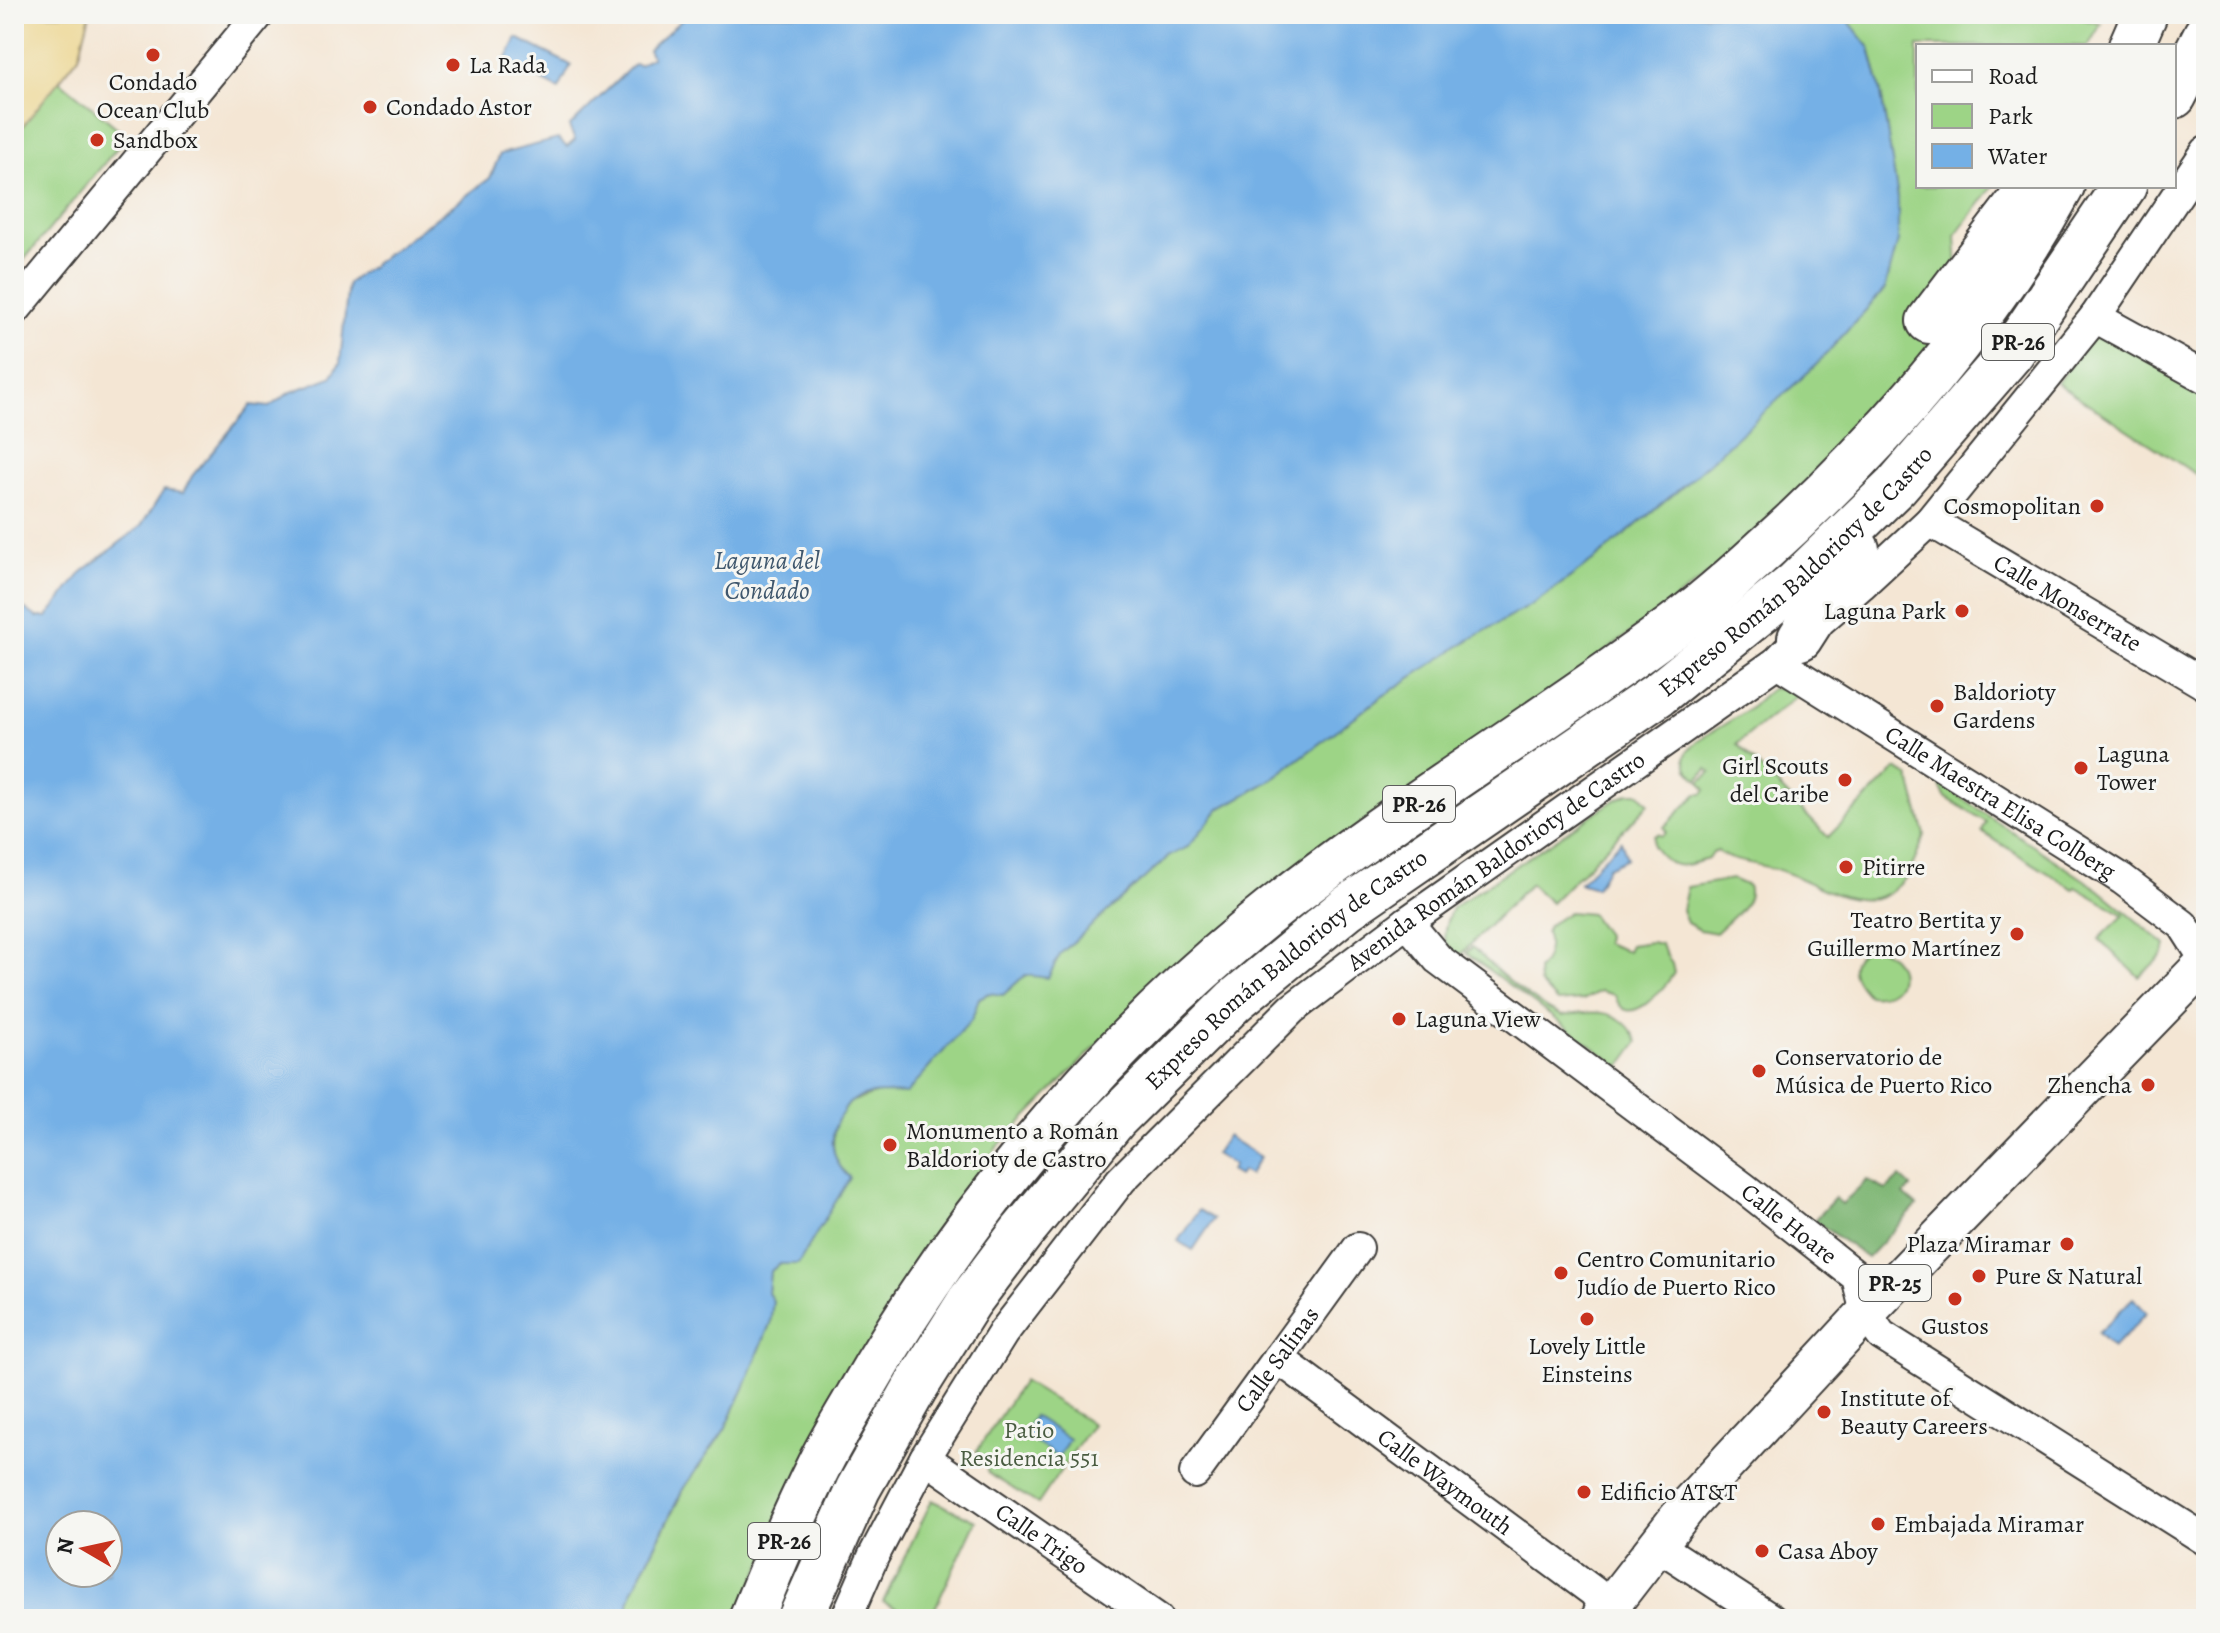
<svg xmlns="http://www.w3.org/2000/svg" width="2220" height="1633" font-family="Alegreya,serif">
  <rect width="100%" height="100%" fill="#f6f6f2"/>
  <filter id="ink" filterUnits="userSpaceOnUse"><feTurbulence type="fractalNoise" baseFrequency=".0125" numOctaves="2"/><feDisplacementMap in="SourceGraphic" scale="16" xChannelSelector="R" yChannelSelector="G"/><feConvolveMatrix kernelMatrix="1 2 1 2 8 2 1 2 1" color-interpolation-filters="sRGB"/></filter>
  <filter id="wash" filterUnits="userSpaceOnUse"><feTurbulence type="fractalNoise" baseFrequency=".006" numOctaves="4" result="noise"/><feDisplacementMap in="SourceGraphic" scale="32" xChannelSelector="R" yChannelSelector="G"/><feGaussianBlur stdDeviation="1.8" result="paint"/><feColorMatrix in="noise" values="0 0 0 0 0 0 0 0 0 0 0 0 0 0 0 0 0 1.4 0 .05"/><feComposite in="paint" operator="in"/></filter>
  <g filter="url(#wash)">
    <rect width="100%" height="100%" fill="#f4e6d4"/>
    <path fill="#9dd486" stroke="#5c7851" stroke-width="2" d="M1843,14H2065L2101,24L2088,46H1918V186H1993L1956,235L1960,306L1951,324L1833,462L1706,576L1140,1002L997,1147L900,1293L735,1619H624L633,1590L684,1489L725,1429L744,1388L770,1324L773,1301L768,1293L770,1272L779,1264L789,1262L849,1179L838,1167L833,1151L834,1124L850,1102L881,1092L972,1019L979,998L989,993L1003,995L1025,975L1048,977L1061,953L1169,856L1188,846L1219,809L1268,782L1380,698L1467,641L1536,602L1598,557L1682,487L1898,241V198L1880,87L1870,48Z
      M59,80L127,136L14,272V137Z
      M2097,329L2206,388V481L2057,383Z
      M1786,688L1799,694L1737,744L1828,837L1896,769L1909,776L1925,835C1919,849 1913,870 1903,881C1864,923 1818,882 1776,869C1763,865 1724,861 1718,851L1712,853L1708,859C1681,867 1672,872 1653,846L1654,836L1658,834L1662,836L1666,832L1664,827L1697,794H1703L1706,790L1700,782L1711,772L1707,769L1698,780L1688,769L1685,758L1688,750L1699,740L1749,709L1770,689Z
      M1939,783L2098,889L2166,945L2164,954L2139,977L2099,939L2124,915L2076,887L2074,889L1982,832L1986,822L1945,797Z
      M1629,793H1639L1649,804L1551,903L1530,884L1458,957C1439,940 1443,930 1452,908L1613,801Z
      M1732,879L1748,886C1755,904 1727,921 1716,933L1700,930L1687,923L1682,910L1687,887Z
      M1569,912L1591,914L1606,935L1605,943L1627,951L1630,945L1651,942L1660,944L1672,964L1674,973C1664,989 1626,1034 1615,995L1600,991L1583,1000L1557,1002L1539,983L1538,970C1547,961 1551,944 1546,932L1549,925Z
      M1870,946C1908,953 1912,1000 1868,995C1851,977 1844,961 1870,946Z
      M1472,947C1498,972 1529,1001 1562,1016C1594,1010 1622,1007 1638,1042L1620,1067L1466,953Z
      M1023,1381L1092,1424L1038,1504L988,1473L985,1460L976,1452Z
      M932,1500L976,1521L930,1619H918L883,1602Z"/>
    <path fill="#7eb673" stroke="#4d6948" stroke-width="2" d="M1900,1177L1911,1187L1904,1195L1917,1206L1867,1258L1814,1220L1835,1198L1842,1204L1867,1180L1886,1190Z"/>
    <path fill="#eeda9e" stroke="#857b5d" stroke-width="2" d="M14,14H90L79,56L14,137Z"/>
    <path fill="#74b0e6" stroke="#486681" stroke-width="2" fill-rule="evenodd" d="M688,14H1843L1870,48L1880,87L1898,198V241L1885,289L1816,365L1682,487L1598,557L1536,602L1467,641L1380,698L1268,782L1219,809L1188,847L1169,856L1061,953L1048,978L1025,975L1003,995L989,993L979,998L972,1019L906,1094C889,1093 866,1091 851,1102C847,1104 846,1108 843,1112C827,1133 830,1160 850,1178L798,1264H779L770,1272L768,1293L773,1301L770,1324L744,1388L725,1429L683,1489L633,1590L624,1619H14V612L19,605L37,617H47L82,572L141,526L164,490L183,493L192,476L251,405L269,407L289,393L331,377L340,363L348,283L490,178L500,154L558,139L567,147L575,140L569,127L634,64L639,65L652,57L648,50ZM108,1525V1573H60V1525Z
      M517,38L571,65L559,89L505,62Z
      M1621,841L1627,858L1608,867L1596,888L1579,883Z
      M1227,1136L1260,1157L1249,1175L1242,1171L1238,1176L1230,1171L1233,1165L1215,1154Z
      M1199,1210L1214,1219L1193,1250L1178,1241Z
      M2133,1298L2147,1313L2113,1348L2098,1333Z
      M1034,1416L1069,1439L1058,1457L1023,1434Z"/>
  </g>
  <g filter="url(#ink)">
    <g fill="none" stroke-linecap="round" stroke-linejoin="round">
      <defs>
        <g id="minor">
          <path d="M14,311L259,14"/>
          <path d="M2095,317L2206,378"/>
          <path id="s1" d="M1930,521L2206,685"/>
          <path id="s2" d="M1777,662L2122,879L2183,925L2206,961"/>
          <path id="s3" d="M1407,922L1438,959L1744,1188L1857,1277L1866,1313L1881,1335L2206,1540"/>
          <path id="s4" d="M1278,1358L1594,1592L1606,1610"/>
          <path id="s5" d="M925,1458L1158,1619"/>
          <path id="s6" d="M1195,1473L1358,1248"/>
          <path d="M1657,1545L1771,1619"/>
          <path id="s7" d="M846,1619L873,1557L925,1458L1003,1333L1121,1180L1292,1009L1407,922L1777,662L1800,638L1861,585L1930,521L2095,317L2206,152"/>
        </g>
        <path id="major" d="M1600,1619L1690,1503L1866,1313L2206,962"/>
        <g id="highway">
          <path d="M2131,46L2145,14"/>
          <path d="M2174,96L2206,34"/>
          <path d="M1929,321L2032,186"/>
          <path d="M1800,638L1857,549"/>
          <path d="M751,1619C772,1567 794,1515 819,1465C831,1441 845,1418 858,1396C960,1218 1093,1057 1251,927C1383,818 1533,731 1671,628C1713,597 1752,561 1791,525C1897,425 1993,314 2062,186"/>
          <path id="s8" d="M800,1619L858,1489L915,1388L969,1302L1021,1233L1115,1119L1234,1001L1347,908L1660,693L1796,583L1896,486L2012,352L2124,186"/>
        </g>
      </defs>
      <use href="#minor" stroke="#3c3a38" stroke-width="34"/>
      <use href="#major" stroke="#3c3a38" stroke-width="42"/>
      <use href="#highway" stroke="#3c3a38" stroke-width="48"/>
      <use href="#minor" stroke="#fff" stroke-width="30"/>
      <use href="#major" stroke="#fff" stroke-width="38"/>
      <use href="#highway" stroke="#fff" stroke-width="44"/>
    </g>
  </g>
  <g fill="#c8321e" stroke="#f6f6f2" stroke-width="3">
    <circle cx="153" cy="55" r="8"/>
    <circle cx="453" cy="65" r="8"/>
    <circle cx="370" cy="107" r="8"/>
    <circle cx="97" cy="140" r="8"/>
    <circle cx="2097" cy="506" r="8"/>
    <circle cx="1962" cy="611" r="8"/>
    <circle cx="1937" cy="706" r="8"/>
    <circle cx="2081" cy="768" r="8"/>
    <circle cx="1845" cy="780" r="8"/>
    <circle cx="1846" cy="867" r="8"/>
    <circle cx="2017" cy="934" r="8"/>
    <circle cx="1399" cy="1019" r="8"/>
    <circle cx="1759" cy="1071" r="8"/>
    <circle cx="2148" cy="1085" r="8"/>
    <circle cx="890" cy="1145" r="8"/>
    <circle cx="2067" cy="1244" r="8"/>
    <circle cx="1561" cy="1273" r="8"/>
    <circle cx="1979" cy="1276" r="8"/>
    <circle cx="1955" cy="1299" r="8"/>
    <circle cx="1587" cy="1319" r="8"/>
    <circle cx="1824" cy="1412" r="8"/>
    <circle cx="1584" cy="1492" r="8"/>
    <circle cx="1878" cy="1524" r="8"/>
    <circle cx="1762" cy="1551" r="8"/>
  </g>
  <g text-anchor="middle" stroke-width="6" stroke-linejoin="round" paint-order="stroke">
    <g fill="#f6f6f2" stroke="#5d5d5c" stroke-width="2">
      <rect x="1982" y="324" width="72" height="36" rx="6"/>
      <rect x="1383" y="786" width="72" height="36" rx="6"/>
      <rect x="1859" y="1265" width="72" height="36" rx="6"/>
      <rect x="748" y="1523" width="72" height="36" rx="6"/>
    </g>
    <g font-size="22" font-weight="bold" fill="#1c1c1c">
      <text x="2018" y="350">PR-26</text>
      <text x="1419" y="812">PR-26</text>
      <text x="1895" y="1291">PR-25</text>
      <text x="784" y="1549">PR-26</text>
    </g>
    <g font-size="24" fill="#1c1c1c" stroke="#f6f6f2" text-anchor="start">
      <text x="469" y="73">La Rada</text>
      <text x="153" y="90" text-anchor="middle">Condado<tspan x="153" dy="28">Ocean Club</tspan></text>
      <text x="386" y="115">Condado Astor</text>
      <text x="113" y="148">Sandbox</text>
      <text x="2081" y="514" text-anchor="end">Cosmopolitan</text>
      <text x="1946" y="619" text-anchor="end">Laguna Park</text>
      <text x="1953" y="700">Baldorioty<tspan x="1953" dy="28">Gardens</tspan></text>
      <text x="2097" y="762">Laguna<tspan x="2097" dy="28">Tower</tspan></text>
      <text x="1829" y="774" text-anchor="end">Girl Scouts<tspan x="1829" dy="28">del Caribe</tspan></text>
      <text x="1862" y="875">Pitirre</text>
      <text x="2001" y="928" text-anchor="end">Teatro Bertita y<tspan x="2001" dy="28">Guillermo Martínez</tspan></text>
      <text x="1415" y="1027">Laguna View</text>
      <text x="1775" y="1065">Conservatorio de<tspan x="1775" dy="28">Música de Puerto Rico</tspan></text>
      <text x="2132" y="1093" text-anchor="end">Zhencha</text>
      <text x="906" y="1139">Monumento a Román<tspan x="906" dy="28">Baldorioty de Castro</tspan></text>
      <text x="2051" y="1252" text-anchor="end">Plaza Miramar</text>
      <text x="1577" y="1267">Centro Comunitario<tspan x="1577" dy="28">Judío de Puerto Rico</tspan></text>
      <text x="1995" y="1284">Pure &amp; Natural</text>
      <text x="1955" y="1334" text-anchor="middle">Gustos</text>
      <text x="1587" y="1354" text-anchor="middle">Lovely Little<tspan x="1587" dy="28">Einsteins</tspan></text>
      <text x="1840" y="1406">Institute of<tspan x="1840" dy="28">Beauty Careers</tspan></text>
      <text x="1600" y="1500">Edificio AT&amp;T</text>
      <text x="1894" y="1532">Embajada Miramar</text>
      <text x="1778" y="1559">Casa Aboy</text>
    </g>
    <g font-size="24" fill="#1c1c1c" stroke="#f6f6f2">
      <text dy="8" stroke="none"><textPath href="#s8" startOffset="1470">Expreso Román Baldorioty de Castro</textPath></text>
      <text dy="8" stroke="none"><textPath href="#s1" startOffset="160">Calle Monserrate</textPath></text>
      <text dy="8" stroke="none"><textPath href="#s2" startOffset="264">Calle Maestra Elisa Colberg</textPath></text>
      <text dy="8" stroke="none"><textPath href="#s7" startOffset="1014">Avenida Román Baldorioty de Castro</textPath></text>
      <text dy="8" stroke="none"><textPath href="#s8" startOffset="822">Expreso Román Baldorioty de Castro</textPath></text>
      <text dy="8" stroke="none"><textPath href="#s3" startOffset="488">Calle Hoare</textPath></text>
      <text dy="8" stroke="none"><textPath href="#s6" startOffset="140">Calle Salinas</textPath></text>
      <text dy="8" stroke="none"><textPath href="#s4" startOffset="208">Calle Waymouth</textPath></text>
      <text dy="8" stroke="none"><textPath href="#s5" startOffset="142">Calle Trigo</textPath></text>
    </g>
    <g font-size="24" fill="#495c41" stroke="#f6f6f2">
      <text x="1029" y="1438">Patio<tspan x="1029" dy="28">Residencia 551</tspan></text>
    </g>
    <g font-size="26" font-style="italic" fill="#3f576d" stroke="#f6f6f2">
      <text x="767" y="569">Laguna del<tspan x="767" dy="30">Condado</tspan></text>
    </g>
  </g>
  <rect width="2220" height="1633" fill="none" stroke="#f6f6f2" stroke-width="48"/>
  <rect x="1916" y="44" width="260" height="144" fill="#f6f6f2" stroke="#9f9f9c" stroke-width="2"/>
  <rect x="1932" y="70" width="40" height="12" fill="#ffffff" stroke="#9f9f9c" stroke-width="2"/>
  <text x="1988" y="84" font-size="24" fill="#1c1c1c">Road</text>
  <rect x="1932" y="104" width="40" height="24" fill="#9dd486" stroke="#9f9f9c" stroke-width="2"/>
  <text x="1988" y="124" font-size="24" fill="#1c1c1c">Park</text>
  <rect x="1932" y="144" width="40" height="24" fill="#74b0e6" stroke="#9f9f9c" stroke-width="2"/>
  <text x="1988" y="164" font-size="24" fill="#1c1c1c">Water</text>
  <g transform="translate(84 1549) rotate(279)"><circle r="38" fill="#f6f6f2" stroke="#9f9f9c" stroke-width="2"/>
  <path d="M0-6L14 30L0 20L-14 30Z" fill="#c8321e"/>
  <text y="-12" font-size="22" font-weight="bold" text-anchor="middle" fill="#1c1c1c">N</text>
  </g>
</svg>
